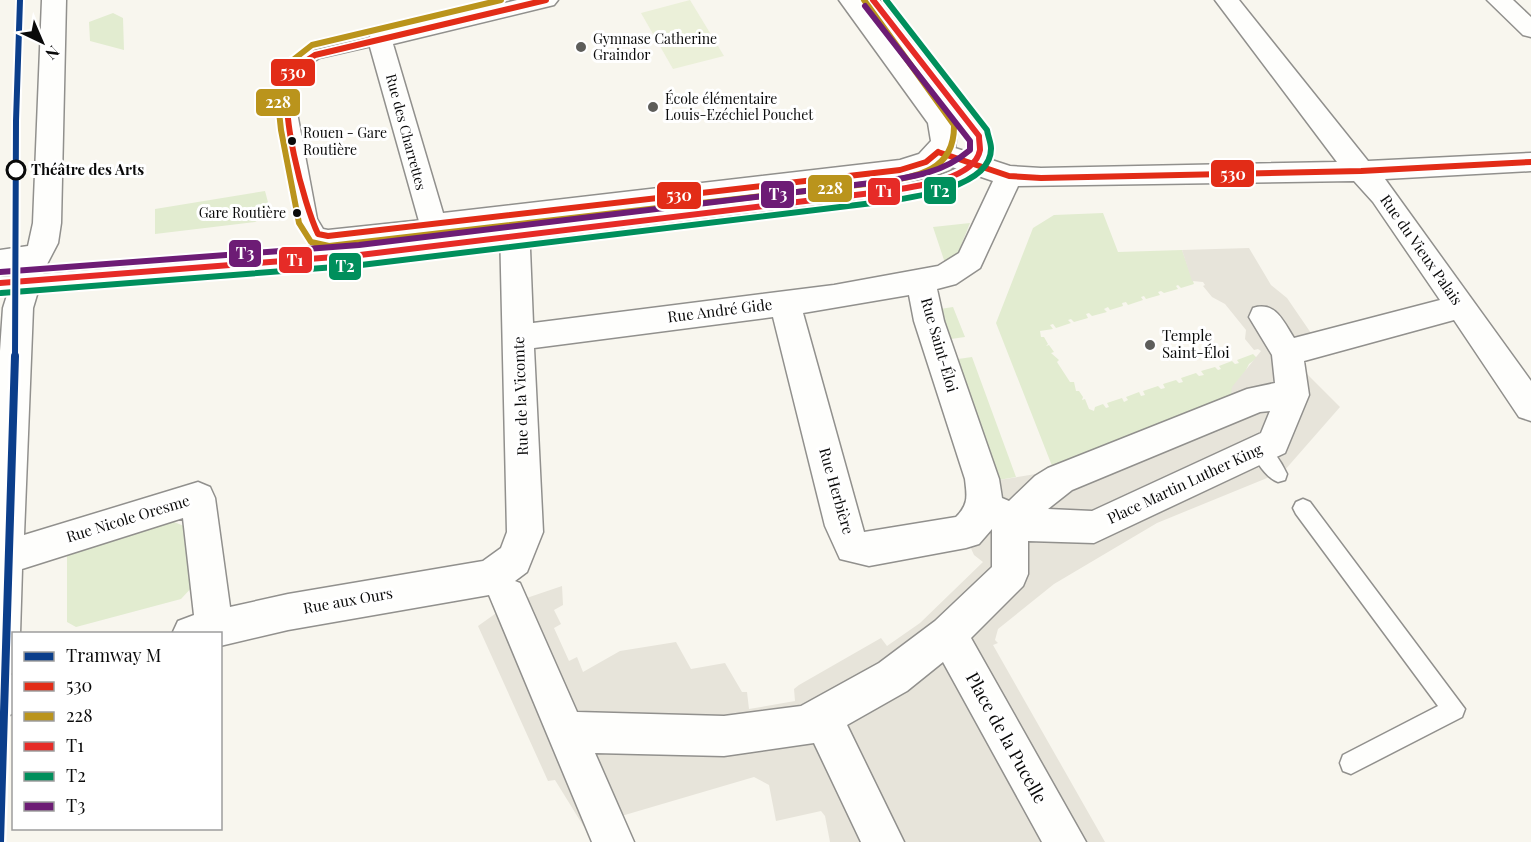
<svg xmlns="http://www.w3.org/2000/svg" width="1531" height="842" font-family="'Playfair Display',serif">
  <rect width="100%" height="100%" fill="#f8f6ee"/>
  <path fill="#e2ecd0" d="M113,13L123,18L124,50L90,41L89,22Z
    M265,191L269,206L268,215L255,222L155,234V209Z
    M1103,213L1118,252L1182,250L1194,284L1181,288L1178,285L1176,286L1178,289L1164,293L1161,291L1158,292L1160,295L1146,299L1144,296L1141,297L1143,300L1128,305L1126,302L1122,303L1123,306L1110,310L1108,307L1104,309L1107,312L1092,316L1089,313L1086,314L1088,318L1074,322L1071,319L1068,320L1071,323L1056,328L1053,324L1050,325L1053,329L1040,331L1041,337H1044L1048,344L1046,346L1049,345L1054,352L1051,353L1059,360L1057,362L1070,382H1074L1076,391H1079L1083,397L1082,400L1085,399L1089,409L1094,411L1095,407L1103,404L1106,408L1109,407L1107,403L1122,398L1124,402L1128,400L1126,397L1139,392L1141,396L1145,395L1143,391L1158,386L1161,389L1165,388L1163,384L1176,380L1179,383L1183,382L1181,378L1196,373L1199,376L1204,375L1201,371L1215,367L1218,370L1221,369L1219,366L1232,361L1235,364L1239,363L1237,360L1253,354L1256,357L1260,356L1249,364L1230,402L1054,471L996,323L1033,228L1054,215Z
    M970,223L958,253L946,266L933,227Z
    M953,307L965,337L944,340L940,309Z
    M972,357L1016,477L993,481L951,360Z
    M164,518L189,528L194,585L181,599L76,627L67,622V552Z"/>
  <path fill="#ebf0d9" d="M690,0L724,56L673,69L641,13Z"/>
  <path fill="#e7e4da" d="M1249,248L1271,285L1287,298L1313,336L1319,356L1301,364L1300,367L1340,407L1284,471L1157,523L1054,584L998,629L995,640L998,643L993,645L1105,842H830L825,816L821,811L776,821L769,785L754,777L584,827L555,780L548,781L478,626L509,604L562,586L563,605L554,610L561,624L554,628L569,661L577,657L583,672L620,651L676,642L691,669L725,663L742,692H747L749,709L795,701L794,689L799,685L881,638L887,646L920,623L983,562L974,555L969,544L993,481L1054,471L1230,402L1232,387L1261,351L1258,349L1254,350L1245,339L1246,330L1225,304L1212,297L1203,286L1205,285L1203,282L1192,281L1182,250Z"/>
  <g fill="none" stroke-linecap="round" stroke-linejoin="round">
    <defs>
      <path id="lane" d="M867,0H880L986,136C1001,184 910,192 880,197L360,261L0,289V277L360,249L880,187C905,182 984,177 972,137Z
        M380,36L385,37V43L319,58L304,69L296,81L295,102L317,219L323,229L328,230L432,219L440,225L432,231L328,242L312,238L301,220L281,102L282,81L294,63L310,52Z
        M1259,441C1271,445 1282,463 1287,474L1285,480L1278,482C1266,478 1255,460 1250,449L1253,443Z
        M1303,499L1310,502L1465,709L1462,717L1351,774L1343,771L1340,763L1343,755L1438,706L1296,514L1293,508L1296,502Z"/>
      <path id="street" d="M42,0H66L61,223L58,243L45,268L33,308L24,535L198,482L210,487L215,498L230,607L288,594L483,561L501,548L507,532L500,227L432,235L422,232L368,40L371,35L517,0H558L554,5L393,44L443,213L900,160L919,154L931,141L928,123L839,0H863L950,115L957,132L955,148L1010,166L1041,168L1337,162L1215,0H1239L1368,161L1531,153V171L1385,179L1531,381V421L1519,417L1454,320L1304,361L1309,395L1285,453L1094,543L1028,541V574L1023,586L971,638L1086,842H1042L943,662L907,691L847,725L904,842H861L814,743L724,756L595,753L634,842H592L489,595L288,630L220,646V634H172L178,621L194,615L183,518L22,569L20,634H14V657L0,663V351L3,308L15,270L0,272V250L28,246L33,223ZM943,164L993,181L959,253L938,266L834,285L533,323L529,224L900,180L929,171ZM1354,181L1373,202L1440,300L1294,338C1283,321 1276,301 1253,308L1249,317L1272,355L1275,383L1247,389L1048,468L1035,476L1009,501L1002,498L999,479L944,321L937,289L956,284L980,268L1018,186ZM909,295L914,321L965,479C967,496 969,504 956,517L864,532L803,313ZM773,317L825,526L840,559L869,566L966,548L979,544L992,529V567L935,621L879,663L801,706L724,716L577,712L520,583L515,581L527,572L543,532L534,348ZM1270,411L1261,433L1092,511L1048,509L1072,490L1260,412Z
        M1487,0H1513L1531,17V37L1523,35Z
        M14,674V713L0,719V679Z"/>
    </defs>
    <use href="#lane" stroke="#91908d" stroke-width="3"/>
    <use href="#street" stroke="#91908d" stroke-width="3"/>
    <use href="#lane" fill="#fefefc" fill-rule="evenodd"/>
    <use href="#street" fill="#fefefc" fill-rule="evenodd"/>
    <defs>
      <path id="bus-1" d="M546,0L315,55C306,61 296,66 291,76C277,105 304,205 318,234L328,236L900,170L926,162L938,152
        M938,152L1009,176L1041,178L1361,171L1531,162"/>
      <path id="bus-2" d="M501,0L312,45L284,67L277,93L281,130L299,223L311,242L329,246L875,183C914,177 955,173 954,125L864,0"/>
      <path id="bus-3" d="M0,283L360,255L880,192C905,188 974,182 980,150C980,146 979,140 979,136L873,0"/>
      <path id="bus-4" d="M1,293L361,265L881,202C910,198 992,188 991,148C991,143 988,136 987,130L886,0"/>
      <path id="bus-5" d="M0,272L359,245L879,182C913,177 943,173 970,150V141L865,6"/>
    </defs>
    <use href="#bus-1" stroke="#fff" stroke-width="10"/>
    <use href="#bus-2" stroke="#fff" stroke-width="10"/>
    <use href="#bus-3" stroke="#fff" stroke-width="10"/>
    <use href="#bus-4" stroke="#fff" stroke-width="10"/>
    <use href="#bus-5" stroke="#fff" stroke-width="10"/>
    <use href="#bus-1" stroke="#e22c17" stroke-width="6"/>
    <use href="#bus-2" stroke="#ba941c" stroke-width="6"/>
    <use href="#bus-3" stroke="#e62b27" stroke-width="6"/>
    <use href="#bus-4" stroke="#008f5c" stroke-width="6"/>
    <use href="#bus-5" stroke="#6d1c75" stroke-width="6"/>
    <defs>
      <path id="tram-1-far1" d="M15,358L16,121L20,0"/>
      <path id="tram-1" d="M0,842L15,356"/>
    </defs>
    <use href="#tram-1-far1" stroke="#fff" stroke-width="10"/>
    <use href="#tram-1" stroke="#fff" stroke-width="13"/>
    <use href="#tram-1-far1" stroke="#0b3e8b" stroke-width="6"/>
    <use href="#tram-1" stroke="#0b3e8b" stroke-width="8"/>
  </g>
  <g fill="#5d5d5a" stroke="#fff" stroke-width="2">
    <circle cx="581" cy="47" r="6"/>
    <circle cx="653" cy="107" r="6"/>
    <circle cx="1150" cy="345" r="6"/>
  </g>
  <g fill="#0a0a0a" stroke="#fff" stroke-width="2">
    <circle cx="292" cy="141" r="5"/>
    <circle cx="297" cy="213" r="5"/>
  </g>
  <circle fill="#fff" stroke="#0a0a0a" stroke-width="3" cx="16" cy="170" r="9"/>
  <g text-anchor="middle" stroke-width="6" stroke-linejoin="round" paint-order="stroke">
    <g font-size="14" fill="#0a0a0a" stroke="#fff" text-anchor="start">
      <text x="593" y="44">Gymnase Catherine<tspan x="593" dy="16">Graindor</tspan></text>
      <text x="665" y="104">École élémentaire<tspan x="665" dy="16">Louis-Ezéchiel Pouchet</tspan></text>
    </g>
    <g font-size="14" fill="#0a0a0a" stroke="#fff">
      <text transform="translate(406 132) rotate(75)" y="5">Rue des Charrettes</text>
    </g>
    <g font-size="14" fill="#0a0a0a" stroke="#fff" text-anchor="start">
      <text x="303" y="138">Rouen - Gare<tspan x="303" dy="17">Routière</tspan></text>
      <text x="286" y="218" text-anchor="end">Gare Routière</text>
    </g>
    <g font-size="15" font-weight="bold" fill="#0a0a0a" stroke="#fff" text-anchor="start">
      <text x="31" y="175">Théâtre des Arts</text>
    </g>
    <g font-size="15" fill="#0a0a0a" stroke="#fff">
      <text transform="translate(1421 250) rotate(55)" y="5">Rue du Vieux Palais</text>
      <text transform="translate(720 311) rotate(-7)" y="5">Rue André Gide</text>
      <text transform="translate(939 345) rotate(74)" y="5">Rue Saint-Éloi</text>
      <text transform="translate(521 396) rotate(-92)" y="5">Rue de la Vicomte</text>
      <text transform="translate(1185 484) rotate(-25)" y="5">Place Martin Luther King</text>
      <text transform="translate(836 491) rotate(74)" y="5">Rue Herbière</text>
      <text transform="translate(128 519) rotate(-17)" y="5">Rue Nicole Oresme</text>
      <text transform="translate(348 601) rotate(-10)" y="5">Rue aux Ours</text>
    </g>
    <g font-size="15" fill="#0a0a0a" stroke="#fff" text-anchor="start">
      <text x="1162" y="341">Temple<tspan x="1162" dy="17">Saint-Éloi</tspan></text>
    </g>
    <g font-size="18" fill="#0a0a0a" stroke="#fff">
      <text transform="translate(1006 738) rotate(61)" y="6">Place de la Pucelle</text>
    </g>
  </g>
  <g stroke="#fff" stroke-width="2">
    <rect x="270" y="58" width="46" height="29" rx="6" fill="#e22c17"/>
    <rect x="255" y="88" width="46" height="29" rx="6" fill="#ba941c"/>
    <rect x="1210" y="159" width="45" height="29" rx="6" fill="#e22c17"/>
    <rect x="807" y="174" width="46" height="29" rx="6" fill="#ba941c"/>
    <rect x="923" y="176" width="34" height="29" rx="6" fill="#008f5c"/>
    <rect x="867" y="177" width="34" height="29" rx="6" fill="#e62b27"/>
    <rect x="760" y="180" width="35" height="29" rx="6" fill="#6d1c75"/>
    <rect x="656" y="181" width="46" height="29" rx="6" fill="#e22c17"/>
    <rect x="228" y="239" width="34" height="29" rx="6" fill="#6d1c75"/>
    <rect x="278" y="246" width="35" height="28" rx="6" fill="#e62b27"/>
    <rect x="328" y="252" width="34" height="29" rx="6" fill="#008f5c"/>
  </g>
  <g font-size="16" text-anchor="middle" font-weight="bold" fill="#fff">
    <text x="293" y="78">530</text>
    <text x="278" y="108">228</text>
    <text x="1233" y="180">530</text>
    <text x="830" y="194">228</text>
    <text x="940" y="197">T2</text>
    <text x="884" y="197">T1</text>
    <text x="778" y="200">T3</text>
    <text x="679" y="201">530</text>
    <text x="245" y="259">T3</text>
    <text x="295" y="266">T1</text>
    <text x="345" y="272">T2</text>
  </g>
  <rect x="12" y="632" width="210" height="198" fill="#ffffff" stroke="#9d9d9d" stroke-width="1.5"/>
  <rect x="24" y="652" width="30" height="9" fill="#0b3e8b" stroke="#9d9d9d" stroke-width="1.5"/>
  <text x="66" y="662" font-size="18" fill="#0a0a0a">Tramway M</text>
  <rect x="24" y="682" width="30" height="9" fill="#e22c17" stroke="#9d9d9d" stroke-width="1.5"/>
  <text x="66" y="692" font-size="18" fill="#0a0a0a">530</text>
  <rect x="24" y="712" width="30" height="9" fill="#ba941c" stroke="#9d9d9d" stroke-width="1.5"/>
  <text x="66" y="722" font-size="18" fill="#0a0a0a">228</text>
  <rect x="24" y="742" width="30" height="9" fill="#e62b27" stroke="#9d9d9d" stroke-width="1.5"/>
  <text x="66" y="752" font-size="18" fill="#0a0a0a">T1</text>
  <rect x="24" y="772" width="30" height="9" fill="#008f5c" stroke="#9d9d9d" stroke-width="1.5"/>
  <text x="66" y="782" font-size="18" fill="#0a0a0a">T2</text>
  <rect x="24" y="802" width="30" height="9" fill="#6d1c75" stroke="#9d9d9d" stroke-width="1.5"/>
  <text x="66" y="812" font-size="18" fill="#0a0a0a">T3</text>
  <g transform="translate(42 42) rotate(136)" stroke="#ffffff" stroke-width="4.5" paint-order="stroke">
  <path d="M0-4.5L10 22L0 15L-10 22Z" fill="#0a0a0a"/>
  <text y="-9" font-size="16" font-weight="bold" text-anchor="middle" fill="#0a0a0a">N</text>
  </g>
</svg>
